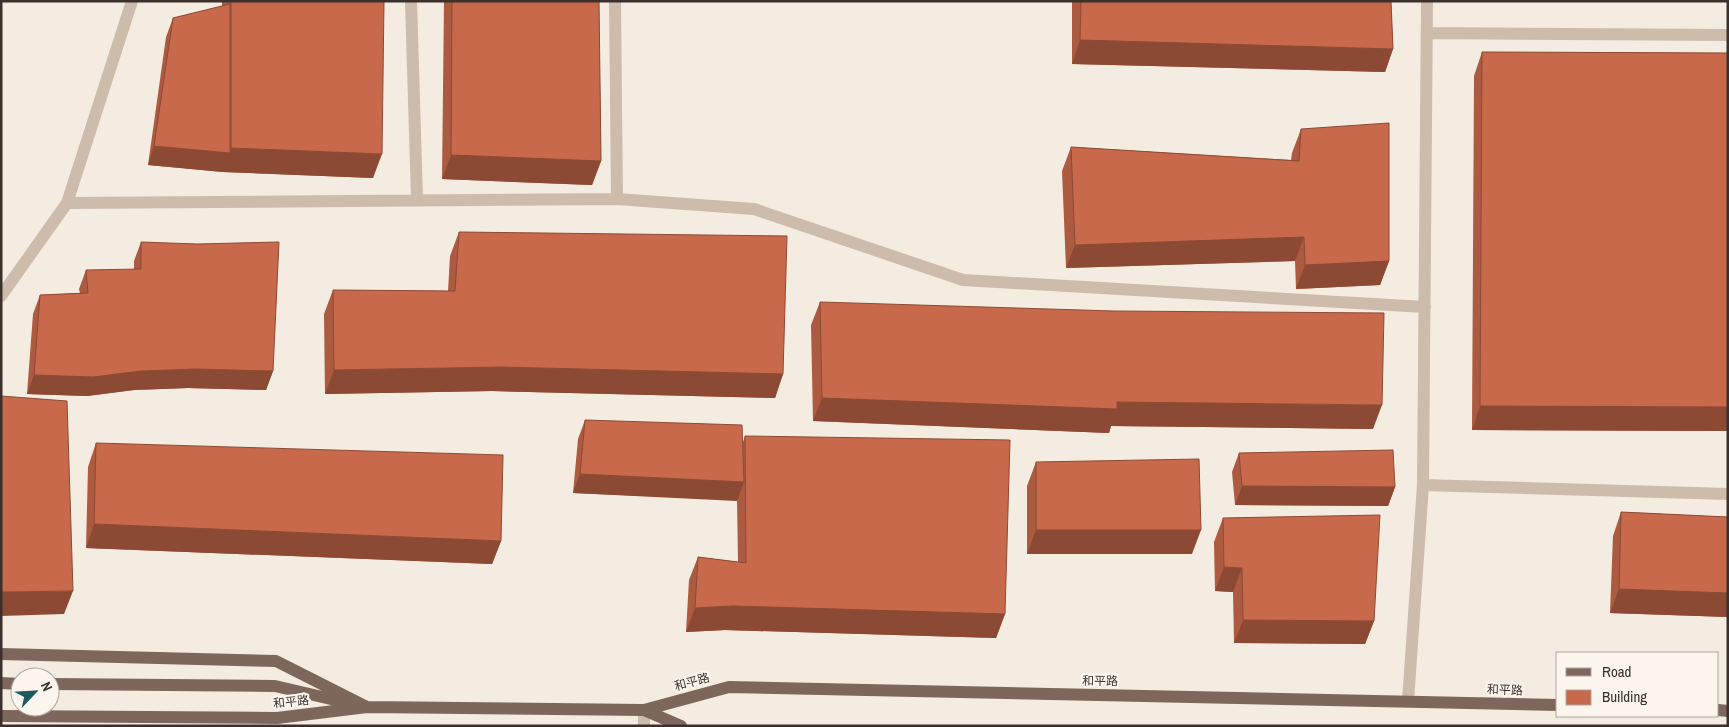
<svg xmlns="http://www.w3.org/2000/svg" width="1729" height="727" font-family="'Archivo Narrow','Noto Sans SC',sans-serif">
  <rect width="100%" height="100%" fill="#f4ebe1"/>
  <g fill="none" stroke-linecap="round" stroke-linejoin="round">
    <path stroke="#cdbbac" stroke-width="12" d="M411,1L417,199
      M615,1L617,199
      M1427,33L1728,35
      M67,203L617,199L754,209L963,280L1425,307
      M1,296L67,203L132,1
      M1423,485L1728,494
      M1408,701L1423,485L1427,1"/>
    <path stroke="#cdbbac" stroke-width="12" d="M644,710V726"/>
    <path stroke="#7d675c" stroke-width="12" d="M1,654L276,661L367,707
      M1,683L20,684
      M50,684L275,686L348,703
      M644,710L729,687L1558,705
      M1718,710L1728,711
      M1,716L277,718L367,707L644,710L681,726"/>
  </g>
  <path fill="#ac5a40" d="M222,1H384L373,178L223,172L148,165L166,37L173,18L222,6Z
    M444,1H599L601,161L592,185L442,179Z
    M1072,1H1391L1393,49L1385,72L1072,64Z
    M1482,52L1728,53V431L1472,430L1474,76Z
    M1301,129L1389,261L1380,285L1296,289L1295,261L1066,268L1062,171L1071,147L1291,160L1292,153Z
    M459,232L783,374L775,398L492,391L325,394L324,314L333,290L448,291L450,256Z
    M141,242L273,371L266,390L188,388L134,390L87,396L27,394L33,314L40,295L80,293L79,289L86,270H134V261Z
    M820,302L1373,429L1111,426L1109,433L813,421L811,325Z
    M585,420L743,442L745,436L1005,614L996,638L725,630L686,632L689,580L698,557L738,562L737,500L573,493L578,439Z
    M96,443L501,541L492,564L86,548L88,467Z
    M1239,453L1395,487L1388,506L1235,505L1232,472Z
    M1036,462L1192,554H1027V486Z
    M1621,512L1728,517V617L1610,613L1613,536Z
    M1223,518L1374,621L1365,644L1234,643L1233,592L1215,591L1214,542Z"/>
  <path fill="#8c4a34" d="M1080,40L1393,49L1385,72L1072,64Z
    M154,146L230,153L231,148L382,154L373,178L223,172L148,165Z
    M451,155L601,161L592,185L442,179Z
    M1304,237L1295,261L1066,268L1075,245Z
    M1389,261L1380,285L1296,289L1305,265Z
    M501,367L783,374L775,398L492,391L325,394L334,370Z
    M195,369L273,371L266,390L188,388L134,390L87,396L27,394L34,375Z
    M822,398L1117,402L1382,405L1373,429L1111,426L1109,433L813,421Z
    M1480,406L1728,407V431L1472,430Z
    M580,474L744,482L737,501L573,493Z
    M1242,486L1395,487L1388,506L1235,505Z
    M94,524L501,541L492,564L86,548Z
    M1036,530H1201L1192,554H1027Z
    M1224,567L1242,568L1233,592L1215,591Z
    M1619,589L1728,593V617L1610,613Z
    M73,591L64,614L1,616V592Z
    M733,606L1005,614L996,638L725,630L686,632L695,608Z
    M1243,620L1374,621L1365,644L1234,643Z"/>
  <path fill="#c8694b" stroke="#8c4a34" d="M231,1H384L382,154L231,148Z
    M452,1H599L601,161L451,155Z
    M1081,1H1391L1393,49L1080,40Z
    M230,4V153L154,146L173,18Z
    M1482,52L1728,53V407L1480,406Z
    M1389,123V261L1305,265L1304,237L1075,245L1071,147L1299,161L1301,129Z
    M459,232L787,236L783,374L501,367L334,370L333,290L455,291Z
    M141,242L197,244L279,242L273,371L195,369L141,371L93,377L34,375L40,295L88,293L86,270L141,269Z
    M820,302L1114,311L1384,313L1382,405L1117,402V409L822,398Z
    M1,396L67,401L73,591L1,592Z
    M585,420L742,425L744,482L580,474Z
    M745,436L1010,440L1005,614L733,606L695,608L698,557L746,563Z
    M96,443L503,455L501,541L94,524Z
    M1393,450L1395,487L1242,486L1239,453Z
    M1199,459L1201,530H1036V462Z
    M1621,512L1728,517V593L1619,589Z
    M1380,515L1374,621L1243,620L1242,568L1224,567L1223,518Z"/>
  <g text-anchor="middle" stroke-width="4.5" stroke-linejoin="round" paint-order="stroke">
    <g font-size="12" fill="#3b302b" stroke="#fbf5ee">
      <text transform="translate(1100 681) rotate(1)" y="4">和平路</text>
      <text transform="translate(692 682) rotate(-15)" y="4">和平路</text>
      <text transform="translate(1505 690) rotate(2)" y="4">和平路</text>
      <text transform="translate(291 702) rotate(-6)" y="4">和平路</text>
    </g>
  </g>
  <rect width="1729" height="727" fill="none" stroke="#3b302b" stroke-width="5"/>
  <rect x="1556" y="652" width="162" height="65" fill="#fbf5ee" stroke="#aea6a0"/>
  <rect x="1566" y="668" width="25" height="8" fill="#7d675c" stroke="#aea6a0"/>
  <text x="1602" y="677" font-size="15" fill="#3b302b">Road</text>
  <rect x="1566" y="690" width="25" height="15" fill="#c8694b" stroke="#aea6a0"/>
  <text x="1602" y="702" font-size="15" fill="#3b302b">Building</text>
  <g transform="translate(35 692) rotate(65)"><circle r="24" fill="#fbf5ee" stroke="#aea6a0"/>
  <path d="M0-4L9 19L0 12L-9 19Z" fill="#1f5a5e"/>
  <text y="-8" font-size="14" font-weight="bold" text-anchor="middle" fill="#3b302b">N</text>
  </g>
</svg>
